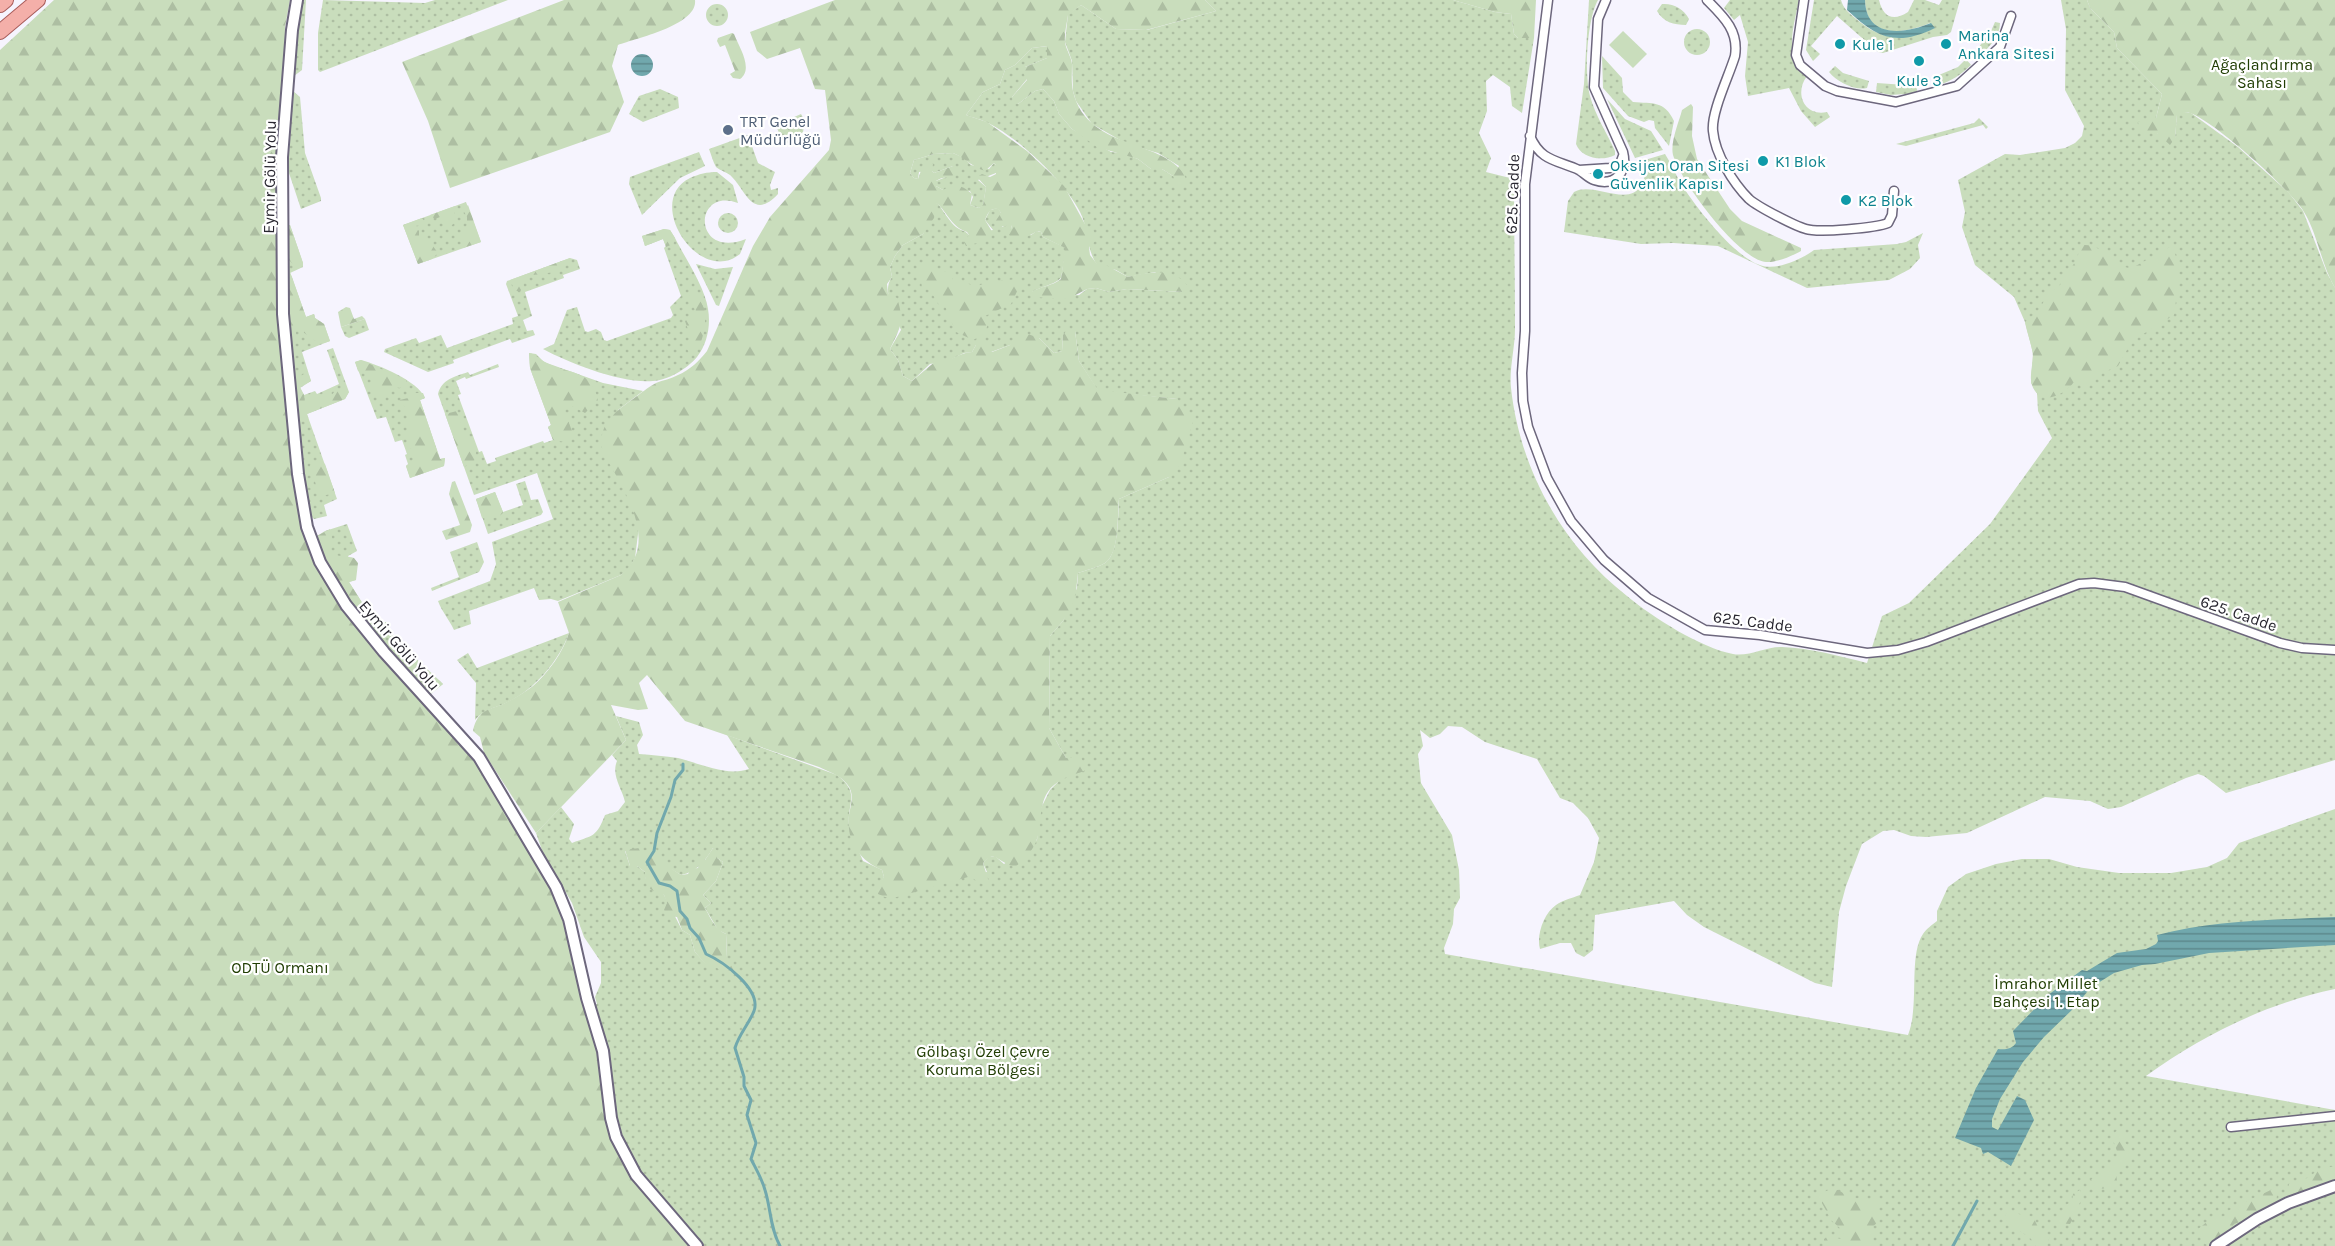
<svg xmlns="http://www.w3.org/2000/svg" width="2335" height="1246" font-family="Karla,sans-serif">
  <defs>
    <pattern id="green-dots" width="8" height="8" patternUnits="userSpaceOnUse" patternTransform="scale(1.5)"><rect width="8" height="8" fill="#c9ddbc"/><path d="M2 2h.1M6 6h.1" fill="none" stroke="#adbea2" stroke-width="1.8" stroke-linecap="round"/></pattern>
    <pattern id="forest-firs" width="22" height="20" patternUnits="userSpaceOnUse" patternTransform="scale(1.5)"><rect width="22" height="20" fill="#c9ddbc"/><path d="M5 1l3.5 6h-7zM16 11l3.5 6h-7z" fill="#adbea2"/></pattern>
    <pattern id="water-rules" width="6" height="5" patternUnits="userSpaceOnUse" patternTransform="scale(1.5)"><rect width="6" height="5" fill="#71a8ad"/><path d="M0 2.5h6" fill="none" stroke="#5d898d"/></pattern>
  </defs>
  <rect width="100%" height="100%" fill="#f6f4fe"/>
  <path fill="url(#green-dots)" fill-rule="evenodd" d="M302,0H306L302,70L294,76L297,26Z
    M323,0L425,3L435,0H508L320,72L318,70V33Z
    M1205,0H1453L1495,12L1511,14L1514,34L1518,38H1534L1522,113L1512,106L1510,87L1493,75L1486,81L1487,111L1479,133L1491,158L1486,172L1514,179C1514,229 1515,279 1515,329C1515,348 1509,369 1511,388C1520,470 1562,545 1627,596C1652,617 1701,648 1733,654C1749,657 1767,646 1782,647C1811,648 1839,656 1867,663L1882,616L1909,603L1990,524L2052,438L2038,411L2037,393L2031,383L2033,353L2025,322L2014,297L1975,265L1962,227L1965,212L1958,180L2005,154L2020,155L2065,148L2075,143L2082,136L2084,126L2065,90L2066,29L2061,0H2087L2090,8L2114,32L2117,48L2162,94L2156,118L2157,133L2175,138L2177,114L2184,112L2191,113L2238,147L2289,193L2303,211L2327,273L2335,288V760L2226,793L2204,776L2198,774L2186,778L2121,807L2108,809L2090,801L2045,797L1967,833L1926,837L1911,836L1894,830L1883,831L1862,844L1846,886L1839,912L1832,987L1815,983L1704,927L1687,915L1674,901L1595,915L1593,950L1584,957L1576,953L1571,943H1560L1540,949C1536,935 1544,913 1556,905C1563,900 1572,898 1580,895L1594,862L1599,838L1588,818L1573,803L1560,798L1537,759L1485,742L1462,727L1448,726L1440,734L1430,738L1420,730L1423,746L1418,754L1421,783L1452,835L1459,870L1460,898L1454,909L1453,924L1444,948L1445,954L1908,1035C1920,1005 1908,956 1923,934C1926,929 1932,925 1937,921V911L1948,887L1966,874L1996,864L2022,859H2049L2077,867L2119,873H2171L2207,867L2227,858L2239,843L2335,809V989C2265,1004 2203,1035 2146,1076L2335,1110V1246H0L597,1004L595,997L601,983V962L584,937L572,903L543,853L536,833L561,807L574,824L569,839L572,843C593,835 596,838 605,815L618,811L625,802C622,788 611,776 617,761L612,755L626,740L616,716L639,722L643,735L637,745L639,754C652,755 665,756 678,758C699,763 727,777 749,769L727,735L837,775C861,794 847,801 849,826C850,837 859,850 863,861L882,870L884,877L881,883L987,872L983,863L990,856L996,857L1004,864L1037,840L1040,810L1050,790L1058,782L1066,758L1049,728L1050,636L1063,621L1077,588L1078,573C1086,570 1097,568 1105,563C1119,554 1118,515 1119,499L1169,477L1177,399L1098,391L1079,361L1075,331L1063,335L1062,351L1054,353L1039,338L1010,345L991,352L976,345L972,352L964,353L948,361L930,364L912,381L903,376L898,360L890,349L901,330C895,314 881,292 892,277L890,267L895,256L903,245L923,234L937,202C942,209 951,224 956,227C961,231 965,230 969,235L993,230L985,220L990,210L998,208L1001,213L1002,227L1010,223L1012,225L1011,229L1031,235L1037,231L1041,232L1043,237L1066,248L1061,278C1052,286 1042,286 1032,292L1034,297L1079,295L1087,289L1096,288L1109,292L1127,289L1183,292L1155,272L1128,277L1116,270L1097,265C1086,249 1089,229 1080,212C1065,182 1019,138 988,123C981,119 973,118 966,115L983,92L1000,84L1005,70L1015,65L1032,48L1048,46L1047,58L1025,67L1027,79L1012,97L1018,104L1035,91L1043,89L1054,101L1059,114L1072,129L1111,152L1121,153L1138,159L1151,169H1162L1173,176L1179,166L1158,153L1127,144L1092,124L1076,101L1073,91L1072,61L1065,42L1068,14L1081,5L1116,29L1147,30L1216,11ZM713,848L717,858L723,862L716,881L703,895L711,903L705,908L718,930L726,934L727,957L706,964L695,952L690,935L682,930L664,895L645,878V872L637,866H630L625,851L643,852L681,875C697,872 705,861 713,848Z
    M1589,0H1598C1587,19 1584,75 1590,96C1595,115 1607,133 1615,151V155C1602,162 1581,158 1576,144L1584,84Z
    M1730,0H1799C1793,31 1784,51 1807,76C1794,93 1804,117 1827,112L1830,117L1815,127L1801,111L1789,88L1748,96L1745,76L1748,42L1740,15L1734,20L1724,8Z
    M1814,0H1841C1843,8 1849,13 1855,18C1881,41 1904,42 1934,28L1930,23C1904,34 1866,40 1865,0H1879C1883,17 1893,22 1908,12L1914,0H1925L1939,5L1942,0H1960L1951,32L1947,35L1933,37L1883,53L1878,52L1837,16L1811,46L1820,54L1813,61L1806,50Z
    M706 15a11 11 0 1 1 22 0a11 11 0 1 1-22 0Z
    M1662,4C1673,3 1684,9 1689,19L1686,25C1674,25 1663,22 1657,11Z
    M1995,22L2000,23C2000,37 1989,47 1979,57L1975,52L1991,31Z
    M1684 42a13 13 0 1 1 26 0a13 13 0 1 1-26 0Z
    M1602,56L1622,78L1623,92L1633,102C1653,104 1664,100 1674,121L1669,146L1655,128L1654,121L1649,120L1644,122L1628,116L1603,88Z
    M1966,59L1971,65C1961,75 1951,81 1937,86L1934,77L1958,67Z
    M1835,66L1843,73L1869,81L1867,88C1855,91 1837,82 1829,72Z
    M1877,83L1905,85L1915,83L1918,93L1891,95L1876,92Z
    M660,89L678,97L679,108L643,122L629,114L639,96Z
    M293,91L300,97L305,153L321,198V201L301,209L288,170Z
    M1607,99L1625,119L1651,131L1663,150L1635,158Z
    M801,114L805,121L803,132L789,144L782,141L776,125Z
    M1979,118L1988,127L1986,129L1983,125L1906,146L1896,144L1974,123Z
    M748,135L758,163L775,172L770,185L771,190L778,188V194C753,221 746,191 732,177C728,172 720,171 716,167C713,162 711,154 709,149Z
    M699,152L705,166L680,178L642,215L629,184L630,177Z
    M953,153L964,158L971,165L989,169L994,163L996,165V173L978,180L986,187L983,206L979,208L970,205L973,197L970,191L943,190L936,186V181L946,177L953,166L934,173L932,171L919,172L918,179L914,178L910,173L914,160L934,154Z
    M1665,154C1671,163 1675,173 1680,182C1694,205 1736,260 1763,266C1778,270 1802,259 1814,250L1897,244L1906,242L1923,233L1918,245L1920,258L1910,269L1889,280L1807,288L1718,246L1673,243L1641,244L1564,232L1568,201L1574,192C1594,181 1629,209 1642,184C1647,175 1644,169 1638,162Z
    M717,172L733,185L738,203C693,186 692,260 746,239L740,254C699,287 643,201 690,178C699,174 707,172 717,172Z
    M466,202L481,242L418,264L403,225Z
    M718 223a10 10 0 1 1 20 0a10 10 0 1 1-20 0Z
    M290,225L303,263V267L290,273L292,277L306,317L314,314L315,318L324,324L330,341L302,352L311,381L300,388L304,395L315,391L317,394L339,384L327,350L333,348L349,392L345,399L307,414L337,499L324,505L327,516L314,519L308,513L290,358L287,226Z
    M664,229L670,230L675,238C685,258 705,287 708,309C711,326 707,344 697,357C687,369 668,380 653,381C622,384 569,363 543,349L554,344L567,310L577,307L585,331L588,332L596,329L601,332L604,340L607,341L671,318L673,315L670,307L681,296L664,248L666,246L663,239L645,246L642,236Z
    M570,258L577,260L580,269L563,275L564,278L525,292L532,316L523,320L527,331L533,330L535,335L512,343L510,339L453,360L454,363L428,372L384,352L385,349L416,338L419,343L441,335L447,348L513,324L512,318L518,316L506,284L507,281Z
    M696,264L715,269L733,267L719,306L716,305Z
    M365,319L369,330L349,338L345,336L341,327Z
    M529,353L536,354L544,362L603,383L643,391L618,410L639,526L635,558L629,569L621,575L558,601L551,599L539,600L534,588L469,611L471,624L454,630C449,619 442,612 438,601L490,581L496,564L492,542L553,519L537,473L474,495L438,394C442,379 454,377 468,372L470,375L498,364L499,367L466,379L465,377L456,381L461,394L458,395L479,452L482,451L487,464L496,461L495,458L543,441L544,443L553,440L548,427L551,425L530,368Z
    M361,360C379,365 418,381 425,398L420,400L440,459L445,458L444,466L410,478L406,466L408,464L405,455L407,454L402,440L395,442L386,417L377,419L355,362Z
    M525,481L531,500L538,499L543,512L541,515L488,534L476,499L495,492L503,512L523,505L516,484Z
    M347,524L357,551L348,556L356,580L349,582L375,623L386,622C397,647 424,666 443,684L428,696L361,619L317,536L325,531Z
    M477,542L484,562L479,572L432,591L431,588L459,577L450,552Z
    M569,633C559,661 535,689 508,702C494,709 486,708 475,720L476,683L457,660L468,653L477,668Z"/>
  <path fill="url(#forest-firs)" fill-rule="evenodd" d="M54,0H290L285,27L282,271L303,509L330,580L466,742L565,908L620,1147L697,1246H0V50Z
    M564,0H695C698,25 637,38 618,45L612,66L624,102L610,132L450,188L428,121L402,62Z
    M835,0H1205L1216,11L1146,30L1116,29L1081,5L1068,15C1067,23 1064,34 1065,42C1066,50 1071,56 1072,64C1072,73 1071,82 1073,91C1087,155 1176,137 1188,184L1184,187L1177,185L1173,176L1162,169H1151L1138,159L1097,147L1072,129L1059,114L1054,101L1043,89L1035,91L1018,104L1013,103L1012,97L1027,80L1023,72L1025,67L1047,58V46L1032,48L1015,65L1005,70L1000,84L983,92L966,115L987,122L1027,151L1064,186L1086,226L1093,230L1097,239L1089,247L1090,255L1097,264H1104L1128,277C1150,271 1176,267 1189,288L1183,292L1127,289L1109,292L1096,288L1087,289L1068,299L1033,297L1031,292C1042,286 1052,286 1061,279L1065,248L1043,237L1041,232L1038,231L1022,239H1012L1007,232L1011,229L1012,225L998,227L995,222L1001,213L998,209C990,208 988,213 985,220L993,233L977,243L966,246L964,242L969,235L967,232C952,227 948,214 937,203L934,218L923,234L903,245L895,256L890,267L892,277L887,284L888,294L897,298C905,322 900,328 890,349L898,360L903,376L912,381L937,360C953,362 957,353 972,352L976,345L982,342L992,352L1010,345L1015,337L1025,333L1039,338L1054,353L1062,351L1063,335L1067,330L1075,331L1079,361L1098,390L1177,399L1194,418L1180,465L1169,477L1119,499C1117,516 1120,553 1105,563C1097,568 1086,570 1078,573L1075,600L1063,621L1050,636L1049,728L1066,758H1081L1084,763V771C1076,774 1065,777 1058,782C1035,797 1044,823 1036,842C1031,853 1024,860 1015,867C1006,865 998,857 991,856L983,863L989,882L986,885C979,883 976,879 968,877L897,897H885L878,894L876,888L884,877L882,870C859,860 846,841 849,815C851,803 855,794 847,784C840,775 829,772 819,767L685,721L647,675L639,683L648,709L638,710L611,705L626,740L536,833L484,753L480,737L473,731C478,707 491,711 509,701C517,697 526,691 533,686C549,672 563,652 569,633L558,602L621,575C662,542 621,486 603,452C596,427 614,412 633,399C640,394 648,387 656,383C663,380 671,379 678,375C690,370 699,361 707,351L753,246L770,217L829,150L831,140L825,90L815,89L800,48L767,59L757,51L750,32ZM953,153C965,158 972,167 985,171L994,163L996,165V174L990,177L982,174L977,177L986,187L983,205L979,208L970,205L972,194C962,185 955,183 943,190L936,186V181C943,176 950,178 957,174V169L953,166L934,173L932,171L933,164L923,165L918,179L914,178L910,173L914,160L934,154Z
    M1453,0H1536L1534,38H1518L1514,34L1511,14L1495,12Z
    M2087,0H2335V288C2321,264 2318,235 2304,212C2291,190 2214,121 2190,113C2185,112 2182,113 2177,115L2175,138L2170,145L2157,133H2140L2138,122L2156,118L2162,94L2117,48L2114,32L2090,8Z
    M732,33L734,34C739,47 754,69 740,79L733,78L730,74L735,71L725,45L720,47L717,41L718,38Z
    M1691,104L1693,107L1692,136L1697,159L1730,209L1742,221L1801,248V251C1792,256 1776,263 1766,262C1739,260 1680,181 1673,155C1670,142 1679,122 1682,110Z
    M468,205L481,242L463,248C459,240 461,232 467,225V217L463,210Z
    M455,206L454,223L451,226L445,224L444,218L440,217L435,219L430,215Z
    M422,218L425,222L423,225L415,226L419,231V237L422,239L427,238L438,253L432,259L418,264L403,225Z
    M290,225L303,263V267L293,264L287,258V226Z
    M664,229L670,230L675,238L673,244L666,247L663,239L645,246L642,236Z
    M2082,245C2106,243 2110,268 2132,268L2170,247C2186,263 2176,295 2174,315L2132,341L2118,366L2102,373L2086,384L2074,382C2064,395 2040,408 2032,385C2029,376 2033,364 2033,356C2032,345 2027,333 2025,322L2038,311L2050,291L2058,288L2075,262Z
    M570,258L571,262L568,265L558,266L555,272L533,275L523,281L524,288L520,291H515L510,280Z
    M923,265H931L938,272L950,271L954,283L966,282L974,287L989,282L1019,279L1022,281L1011,304L985,316L988,323L985,334L973,340L956,332L945,306L939,305L930,290L922,288L921,280L917,278C915,271 917,268 923,265Z
    M290,272L306,317L314,314L315,318L324,324L330,341C317,347 310,336 300,330L296,331V338L293,343L289,341L288,275Z
    M691,294L698,296C701,301 705,308 705,314C706,327 702,349 691,356L687,349L691,338L685,321L695,315L696,311L693,306L689,303L687,298Z
    M346,307L350,308L354,319L362,316L365,319L341,327L338,312Z
    M529,353C536,354 539,359 545,362C568,375 592,368 598,401L585,413L572,406L564,409L573,434L565,442L553,440L548,427L551,425L530,368Z
    M361,360L406,380V386L399,388L395,386L391,390L390,395L382,399L377,398L374,392L368,389L372,380L370,376L358,371L355,362Z
    M304,374L309,375L311,381L300,387L304,395L305,403L307,404C317,394 315,392 330,397L335,391L341,389L349,392L345,399L307,414L308,418L296,419L292,381Z
    M412,393H423L425,398L420,400L440,459L445,458L444,466L410,478L406,466L413,462L414,450L407,447V436L411,431L408,421L409,412L404,406L399,404L400,400L408,398Z
    M457,411L468,443L473,444L476,452L475,460L464,467L445,414Z
    M320,461L325,464L335,493L322,496L314,490L316,485L310,465L313,462Z
    M455,481L472,525L470,532L446,540L442,531L460,525L449,494L452,482Z
    M495,492L503,512C499,519 489,519 482,518L476,499Z
    M330,529L332,538L328,546C337,560 340,554 354,558L358,563L356,580L349,582L368,612L361,619C349,601 314,556 317,536Z
    M406,649L443,684L428,696L391,654Z
    M639,848L643,851L655,848L672,869L681,875L688,874L691,869L698,868L700,860H705L713,848L718,851L717,858L723,862L716,881L703,895L711,903L705,908C711,919 715,929 726,934L727,958L734,971L730,976L717,968L707,966L695,952L690,935L682,930L677,917L668,916L664,910L667,903L664,895C650,891 644,887 645,872L637,866H630L625,850Z
    M2121,1129L2126,1136L2125,1143L2130,1147L2129,1162L2116,1173L2117,1182C2110,1190 2098,1189 2088,1189L2087,1186C2094,1173 2101,1175 2110,1167C2113,1164 2116,1157 2118,1154L2113,1140L2115,1132Z
    M2335,1166V1182L2292,1194L2287,1191L2289,1184L2310,1177L2317,1170Z
    M1831,1189L1838,1190L1852,1198L1877,1200L1879,1221L1870,1229L1875,1246H1826L1824,1243V1239L1828,1236L1841,1239L1844,1236L1842,1230L1832,1221L1819,1198V1194Z
    M2273,1189C2290,1205 2246,1220 2234,1224L2228,1234L2213,1245L2205,1244L2197,1230L2208,1221L2225,1216L2228,1211L2241,1204Z
    M2080,1190C2084,1198 2080,1204 2074,1211V1217L2070,1224L2057,1223L2058,1219L2063,1213V1206L2072,1202L2073,1194Z
    M2009,1212L2033,1217L2038,1227L2050,1236L2046,1246H2036C2034,1243 2032,1240 2030,1238C2020,1229 2007,1229 2005,1214Z"/>
  <path fill="#c9ddbc" d="M1623,31L1647,54L1633,68L1609,45Z"/>
  <path fill="url(#water-rules)" d="M1848,0H1865C1866,39 1905,34 1931,23L1935,28C1896,47 1877,38 1847,10Z
    M631 65a11 11 0 1 1 22 0a11 11 0 1 1-22 0Z
    M2335,917V945L2209,953L2155,964L2142,965L2114,973L2090,988L2075,1007L2044,1037L2023,1062L2000,1099L1992,1119V1127L1998,1130L2017,1096L2025,1100L2034,1120L2011,1166L1988,1152L1983,1154L1981,1148L1955,1138L1976,1088L1998,1049C2005,1050 2012,1049 2016,1043L2013,1031L2048,995L2082,970L2087,971L2117,953L2146,949L2156,944L2158,941L2157,935C2215,920 2275,920 2335,917Z"/>
  <g fill="none" stroke-linecap="round" stroke-linejoin="round">
    <path stroke="#71a8ad" stroke-width="3" d="M683,764V770L675,780L671,797L657,833L654,851L647,862L659,883L670,886L677,891L680,911L687,919L690,928L699,938L706,954C722,961 762,989 754,1011C749,1024 739,1034 735,1048L744,1077V1086L751,1100L747,1115L756,1143L751,1159C756,1169 762,1179 765,1190C771,1209 770,1228 780,1246
      M1953,1246L1977,1201"/>
    <defs>
      <path id="minor" d="M1548,0L1525,184V331L1522,373L1523,401L1528,427L1547,478L1571,521L1604,560L1648,598L1705,630L1760,635L1867,653L1898,650L1926,642L2079,584L2094,583L2125,587L2280,643L2302,648L2335,650
        M1707,0C1724,17 1739,31 1735,56C1729,76 1711,112 1713,131C1715,154 1733,183 1749,199C1758,207 1795,226 1806,229C1818,233 1876,228 1888,223L1892,215L1894,191
        M1804,0L1796,55L1800,65L1825,86L1837,91L1896,102L1957,86L2000,47L2011,16
        M1530,136C1541,162 1558,160 1579,170C1584,173 1588,178 1594,180C1615,187 1628,172 1623,152L1594,87L1598,19L1606,0
        M1579,170L1610,168L1620,164L1623,156
        M2231,1127L2335,1116"/>
      <path id="tertiary" d="M297,0L292,30L282,157L283,314L298,474L307,527L320,562L346,605L384,652L479,757L556,887L569,919L587,998L603,1051L611,1118L616,1137L636,1175L697,1246
        M2216,1246L2257,1219L2288,1203L2335,1186"/>
      <path id="primary" d="M0,5L6,0
        M0,32L38,0"/>
    </defs>
    <use href="#minor" stroke="#6d677d" stroke-width="11"/>
    <use href="#tertiary" stroke="#6d677d" stroke-width="14"/>
    <use href="#primary" stroke="#a85c5a" stroke-width="16"/>
    <use href="#minor" stroke="#fff" stroke-width="8"/>
    <use href="#tertiary" stroke="#fff" stroke-width="10"/>
    <use href="#primary" stroke="#f4afa9" stroke-width="14"/>
  </g>
  <g fill="#0f9aa8" stroke="#fff" stroke-width="2">
    <circle cx="1840" cy="44" r="6"/>
    <circle cx="1946" cy="44" r="6"/>
    <circle cx="1919" cy="61" r="6"/>
    <circle cx="1763" cy="161" r="6"/>
    <circle cx="1598" cy="174" r="6"/>
    <circle cx="1846" cy="200" r="6"/>
  </g>
  <circle fill="#5c6f8a" stroke="#fff" stroke-width="2" cx="728" cy="130" r="6"/>
  <g text-anchor="middle" stroke-width="4.5" stroke-linejoin="round" paint-order="stroke">
    <g font-size="16" fill="#0d838f" stroke="#fff" text-anchor="start">
      <text x="1958" y="41">Marina<tspan x="1958" dy="18">Ankara Sitesi</tspan></text>
      <text x="1852" y="50">Kule 1</text>
      <text x="1919" y="86" text-anchor="middle">Kule 3</text>
      <text x="1775" y="167">K1 Blok</text>
      <text x="1610" y="171">Oksijen Oran Sitesi<tspan x="1610" dy="18">Güvenlik Kapısı</tspan></text>
      <text x="1858" y="206">K2 Blok</text>
    </g>
    <g font-size="16" fill="#213e04" stroke="#fff">
      <text x="2262" y="70">Ağaçlandırma<tspan x="2262" dy="18">Sahası</tspan></text>
      <text x="280" y="973">ODTÜ Ormanı</text>
      <text x="2046" y="989">İmrahor Millet<tspan x="2046" dy="18">Bahçesi 1. Etap</tspan></text>
      <text x="983" y="1057">Gölbaşı Özel Çevre<tspan x="983" dy="18">Koruma Bölgesi</tspan></text>
    </g>
    <g font-size="16" fill="#4e5e75" stroke="#fff" text-anchor="start">
      <text x="740" y="127">TRT Genel<tspan x="740" dy="18">Müdürlüğü</tspan></text>
    </g>
    <g font-size="16" fill="#292730" stroke="#fff">
      <text transform="translate(269 177) rotate(-89)" y="6">Eymir Gölü Yolu</text>
      <text transform="translate(1512 194) rotate(-88)" y="6">625. Cadde</text>
      <text transform="translate(2239 613) rotate(19)" y="6">625. Cadde</text>
      <text transform="translate(1753 621) rotate(7)" y="6">625. Cadde</text>
      <text transform="translate(400 645) rotate(49)" y="6">Eymir Gölü Yolu</text>
    </g>
  </g>
</svg>
